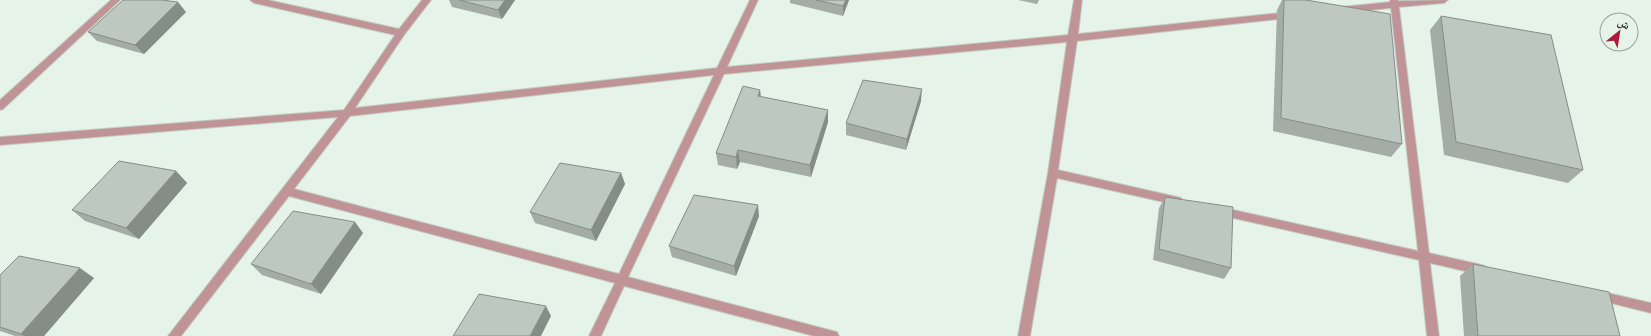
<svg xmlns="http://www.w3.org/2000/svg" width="1651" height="336" font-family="'Fira Sans','Noto Naskh Arabic',sans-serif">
  <rect width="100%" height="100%" fill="#e6f3e9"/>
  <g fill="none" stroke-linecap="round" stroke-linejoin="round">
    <defs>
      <path id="street" d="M111,0H120L3,109L0,110V100Z
        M250,0H268L399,29L422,0H431L404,35L355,108L717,68L750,0H758L727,67L1068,35L1074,0H1082L1078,34L1289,12L1293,15L1289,18L1077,41L1058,170L1177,197L1181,198L1182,201L1181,204L1177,205L1057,178L1030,336H1018L1048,173L1067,42L724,74L628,277L833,331L837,332L839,336H814L624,286L601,336H589L615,283L289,196L181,336H168L338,117L0,145V137L344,110L395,35L254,3ZM714,75L619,274L294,189L350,116Z
        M1390,0H1398V1L1448,0L1444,3L1399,7L1429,253L1482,265L1486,267L1487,270L1486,273L1482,275L1430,263L1439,336H1427L1419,260L1220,215L1216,214L1215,211L1216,208L1220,207L1418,251L1391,8L1341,13L1337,10L1341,7L1390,2Z
        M1599,291L1651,303V313L1595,299L1593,296L1595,293Z"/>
    </defs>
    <use href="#street" stroke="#c3cfc6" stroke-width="2"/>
    <use href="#street" fill="#c09496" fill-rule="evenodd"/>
  </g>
  <path fill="#a3ada5" d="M449,0H515L502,19L452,7Z
    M790,0H849L843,16L790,3Z
    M1018,0H1039L1037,4Z
    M1282,0H1306L1402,144L1391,157L1273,131L1277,10Z
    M186,12L144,54L97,41L88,32Z
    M1441,16L1583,170L1568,183L1444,155L1430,30Z
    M760,90L761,97L828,110V122L811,177L740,162L737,169L718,165L716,153Z
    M921,101L906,150L846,135V123Z
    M176,171L187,183L139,239L85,221L72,210Z
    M621,173L625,184L596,241L535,223L530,212Z
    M1165,197L1231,268L1224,279L1153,260L1159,208Z
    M759,216L736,276L672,257L669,246Z
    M363,233L321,294L262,275L251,264Z
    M1473,264L1620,336H1464L1460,276Z
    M0,275L94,278L44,336H15L0,331Z"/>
  <path fill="#848d86" d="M505,0H515L502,19L498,10Z
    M846,0H849L843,16V6Z
    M178,2L186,12L144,54L135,45Z
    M922,89L921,101L906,150L907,139Z
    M760,90L761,101L758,96Z
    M828,110V122L811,177L810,165Z
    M738,150L740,162L737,169L736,157Z
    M176,171L187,183L139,239L126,228Z
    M621,173L625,184L596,241L591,230Z
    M758,205L759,216L736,276L734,266Z
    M355,222L363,233L321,294L311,284Z
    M80,268L94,278L44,336H24L21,334Z
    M546,306L551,316L541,336H530Z"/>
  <path fill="#bdc9c0" stroke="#848d86" d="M123,0H162L178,2L135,45L88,32Z
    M459,0H505L498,10Z
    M816,0H846L843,6Z
    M1284,0H1306L1390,14L1402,144L1281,118Z
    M1441,16L1551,35L1583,170L1456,142Z
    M863,80L922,89L907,139L846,123Z
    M743,86L760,90L758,96L828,110L810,165L738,150L736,157L716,153Z
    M119,161L176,171L126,228L72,210Z
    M560,163L621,173L591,230L530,212Z
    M694,195L758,205L734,266L669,246Z
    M1165,197L1233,207L1231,268L1159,249Z
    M293,211L355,222L311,284L251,264Z
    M19,256L80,268L21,334L0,327V275Z
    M1473,264L1609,292L1620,336H1478Z
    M479,294L546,306L530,336H453Z"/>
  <g transform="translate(1619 32) rotate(30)"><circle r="19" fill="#e6f3e9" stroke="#98a29b"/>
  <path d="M0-3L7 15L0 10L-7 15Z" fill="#ad193a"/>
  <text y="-6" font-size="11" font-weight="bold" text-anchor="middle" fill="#242925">ش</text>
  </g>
</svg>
